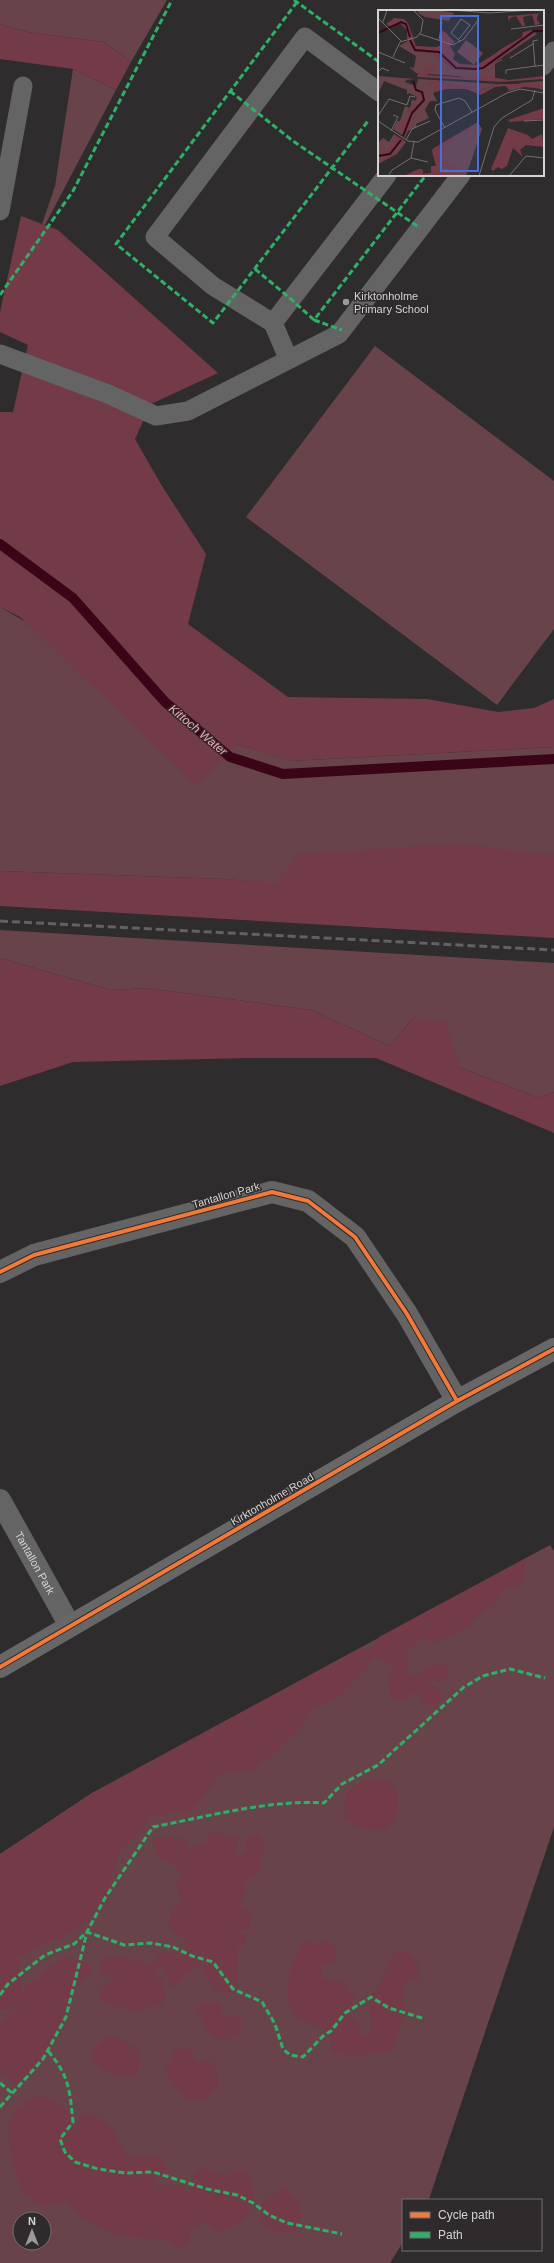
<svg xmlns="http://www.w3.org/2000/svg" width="554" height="2263" font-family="Helvetica,sans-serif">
  <rect width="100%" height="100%" fill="#2e2c2d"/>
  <path fill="#68434a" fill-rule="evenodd" d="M0,0H167L131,62L104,42L27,32L0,24Z
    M73,69L116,90L45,225L42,224L55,186Z
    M375,346L554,481V629L497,705L246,517Z
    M0,607L237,744L291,761L554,747V895L365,892L225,879L0,871Z
    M0,930L554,963V1092L539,1098L459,1067L412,1019L390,1046L311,1010L147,988L111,990L0,958Z
    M550,1545L554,1551V1827L429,2199L403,2200V2242L390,2263H0V1854L92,1793ZM20,2219H44V2243H20Z"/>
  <path fill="#723b47" d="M0,24L27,32L104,42L131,62L116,90L73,69L0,59Z
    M21,216L58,230L218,373L151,404L135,439L162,486L206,554L188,624L288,697L427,699L498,712L534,708L554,699V747L290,761L237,744L196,785L20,617L0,607V412H13L28,345L0,332V312Z
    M457,844L554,855V938L0,906V871L225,879L276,883L300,854Z
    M0,958L111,990L147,988L311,1010L390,1046L412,1019L446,1022L459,1067L539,1098L554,1092V1133L376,1058H252L73,1062L0,1086Z
    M526,1558L524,1577L518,1586L506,1588L492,1607L484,1609C477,1621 446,1644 431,1641C428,1640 424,1637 422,1636L408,1651V1663L406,1673L420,1675L428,1665H450L446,1678L440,1683L431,1678L429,1684L437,1688L443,1698L435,1706L424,1703L419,1693H412L406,1700H391L389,1680L395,1668L383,1660L372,1657L368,1666L340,1696L314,1709L301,1727L273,1754L253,1770L223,1771L191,1812L150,1816L140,1832L121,1850L112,1874L109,1898L80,1926L58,1940L41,1945L19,1958L22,1994L27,1985L64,1958L84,1962L90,1965L91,1974C61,1990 61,2033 43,2059C37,2068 24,2076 16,2084L0,2072V2022L15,2007L21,1997L9,2008L0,2010V1854L92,1793L362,1647L368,1653L379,1637Z
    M371,1778L388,1780C390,1783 393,1786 395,1790C401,1801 397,1824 384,1829C372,1834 356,1825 345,1820C344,1793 346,1787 371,1778Z
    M213,1832L239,1837L234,1856L246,1852V1837L257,1834C264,1840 265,1845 265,1854L260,1859L263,1866C258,1878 254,1877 243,1880L247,1891L238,1904L247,1908L251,1916L249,1929L236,1932L244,1935L247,1943L237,1948L238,1980L230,1992L224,1993L216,1989L198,1965C188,1973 182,1981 172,1987L163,1968L154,1971L163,1980L166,1998L160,2005L138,2010L106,2005L98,1996L106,1984L118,1978L101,1974L99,1967L103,1958H124L147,1963L155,1962L160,1954L185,1950L186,1938L179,1937L168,1925L172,1912L181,1902L176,1886L181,1873L174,1865L162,1860L153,1848L155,1837L186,1839L188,1849L204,1843Z
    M304,1940L315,1944L329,1941L336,1951L335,1959L322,1966L321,1978L344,1982L355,1997L348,2013L359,2023L358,2035L371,2034L369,1999L379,1986L395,1953L408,1951L418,1964L419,1978L408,1982L402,1990C409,2011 400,2031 390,2051C370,2054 352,2058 333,2052L326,2030L323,2026C272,2024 285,1969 304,1940Z
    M204,2002H217L223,2007L221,2015L237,2016L241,2021V2034L233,2039L213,2038L196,2010Z
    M116,2036L139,2052V2066L134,2077L108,2072L92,2060V2050L102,2040Z
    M176,2049H192L195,2061L214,2063L219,2084C210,2098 203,2099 188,2100C174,2090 175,2084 165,2071Z
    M35,2096L50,2098L69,2112L70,2129L75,2130L81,2114L92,2113L113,2131L126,2156H160L168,2169L154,2183L184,2186L188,2192L194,2176L205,2167L224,2177L238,2170L245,2169C263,2203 250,2224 215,2233L205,2221L191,2230L188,2244L176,2249L167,2239C121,2239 99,2233 65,2202L47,2207L22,2193C16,2175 2,2134 12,2116C17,2107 26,2101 35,2096Z
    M285,2187C302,2202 306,2214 294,2233C272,2232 257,2229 262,2204Z"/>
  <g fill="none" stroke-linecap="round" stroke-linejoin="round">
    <path stroke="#3b0518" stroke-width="10" d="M0,544L73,598L165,702L230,757L283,774L554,759"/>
    <path stroke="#656464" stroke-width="19" d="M543,66L554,51
      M0,211L23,86
      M273,323L387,175
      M0,354L108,394L156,416L188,411L339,334L461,175
      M288,358L273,323L213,286L155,237L305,37L379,92"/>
    <g stroke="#656464" stroke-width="22">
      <path d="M0,1272L34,1255L272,1192L308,1201L355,1237L407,1314L457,1401"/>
      <path id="s1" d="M0,1500L70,1626"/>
    </g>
    <path stroke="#686767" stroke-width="22" d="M0,1667L457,1401L554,1349"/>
    <path stroke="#626262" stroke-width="3" stroke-dasharray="8 4" stroke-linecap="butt" d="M0,921L554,950"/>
    <path stroke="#2db169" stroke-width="3" stroke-dasharray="6 3" stroke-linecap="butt" d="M294,0L379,62
      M297,2L116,244L213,323L368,121
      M230,91L293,141L420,228
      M526,175L528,176
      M255,269L291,299L314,320L426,175
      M0,295L73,191L172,0
      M314,320L342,330
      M0,1995L8,1984L45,1955L74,1944L87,1932L124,1945L151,1943L173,1947L192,1956L213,1962L233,1989L262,2002L275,2024L283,2049L290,2055L303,2057L323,2036L331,2031L345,2013L371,1997L389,2008L425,2019
      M48,2051C69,2075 70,2091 73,2122L60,2139L65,2152L75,2162L98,2169L126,2173L153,2172L207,2189L237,2195L253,2203L269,2215L287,2223L342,2234
      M0,2083L12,2093
      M0,2107L43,2059L66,2017L87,1932L105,1898L153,1827C205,1817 272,1799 324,1803L342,1784L378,1765L464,1687L483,1676L510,1669L545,1678"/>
    <defs>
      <path id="cycleway" d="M0,1272L34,1255L272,1192L308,1201L355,1237L407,1314L457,1401
        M0,1667L457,1401L554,1349"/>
    </defs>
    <use href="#cycleway" stroke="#2f2b2c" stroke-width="6"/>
    <use href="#cycleway" stroke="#f17a3a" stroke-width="4"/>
  </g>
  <circle fill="#9b999a" stroke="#2f2b2c" stroke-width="1.5" cx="346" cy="302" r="4"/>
  <g text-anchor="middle" stroke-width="3" stroke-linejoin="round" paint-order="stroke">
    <g font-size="11" fill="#d6d3d4" stroke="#2f2b2c" text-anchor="start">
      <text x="354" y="300">Kirktonholme<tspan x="354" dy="13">Primary School</tspan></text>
    </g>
    <g font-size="11" fill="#d6d3d4" stroke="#2f2b2c">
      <text transform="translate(226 1195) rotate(-16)" y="4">Tantallon Park</text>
      <text transform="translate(272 1499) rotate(-30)" y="4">Kirktonholme Road</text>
      <text dy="4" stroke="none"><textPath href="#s1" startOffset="72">Tantallon Park</textPath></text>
    </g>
    <g font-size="12" font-style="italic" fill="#f5a5b4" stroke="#2f2b2c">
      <text transform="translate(198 730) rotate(40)" y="4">Kittoch Water</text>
    </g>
  </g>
  <g transform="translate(378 10)">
    <rect width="166" height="166" fill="#2e2c2d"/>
    <path d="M40,1H65L76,3L71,11L47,7L40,3ZM156,22L159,24L116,53L124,49L125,50L117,54V69L38,63L31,57L36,58L38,46L21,36L31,30L36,41L56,43L76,60L79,57H105L119,46L118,43L123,39L124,43ZM88,30L105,43L96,55L79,42ZM0,66L37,69L28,70L27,72L38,76L40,69L120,74L99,81L61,71L56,76L58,82L55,83L59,91H52L47,100L51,108L38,114L39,117L30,121L27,127L15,119L19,111H22L27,96L32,98L34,89L37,91L39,87L31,83L29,85V80L6,71L0,84ZM166,71V80L158,78L160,74L150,76L140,73ZM100,112L104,119L88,166H26L41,159L45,160V164L53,163V156H58L54,140L56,138ZM16,124L28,132L19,144L0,154V133L5,128L11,132Z" fill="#68434a"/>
    <path d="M166,3L160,4L159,10L162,14L157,15L154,5L145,7L147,16H144L138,6L132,8L131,12L130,6ZM16,8L26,9L30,13L38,36L58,37L63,35L64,21L67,22L77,32L72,36L77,44L75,49L82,54L99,55L118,43L120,46L105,57H79L76,60L56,43L36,41L29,28V20L22,13L14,18L8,14ZM154,20L157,23L124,43L123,39L144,27L145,22ZM53,54L57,58L49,65L81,67L94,64L131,70L166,66V69L123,72L39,67L40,63ZM61,71L89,78L93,76L99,81L120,74H161L158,78L146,77L131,81L128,76L117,77L103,85L88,79H68L58,82L56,76H50L49,72ZM44,85L47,87L45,94L34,106L27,127L25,126L26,121L23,119L25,111L30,108L33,103L30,102L35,95L44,93ZM166,98V109L132,112L130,110ZM99,113L90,119L93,120L92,123L88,120L64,140L69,141L62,148L61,155L57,160L79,166H26L41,159L45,160V164L53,163V156H58L54,140L56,138ZM130,118L150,125L154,129L164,124L166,137L148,135L142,140L145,147L135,138L129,156L124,159L120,157L115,161L113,159ZM17,126L26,131L25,134L20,135L16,141L8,146L10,148L0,154L6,147L0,146V142L11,141L14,137L12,134ZM66,150L74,156L79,155V158L75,160L64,156L63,151Z" fill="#723b47"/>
    <path fill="none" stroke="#3b0518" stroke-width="2" d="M0,23L23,12L28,14L32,27M32,30L37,40L61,42L78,58L97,59L105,58L156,21H166M25,126L34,103L46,90L44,82L38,80L35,71M0,146L12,144L23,130"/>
    <path fill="none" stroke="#716f70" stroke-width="1" d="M74,0L111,3L155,0M0,8L23,31M5,12L9,0M133,19L166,15M42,24L75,35L86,29L101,9M81,29L92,15L83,9L73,23L82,31M61,30L64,12M0,42L27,53M15,47L22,32L39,27L43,22L45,10L35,0M132,48L155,34M157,56L155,31L160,30M0,62L4,58L11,61M128,64V60L166,55M0,106L11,89L29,95L32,86L37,87M0,111L30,131L40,132L129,83L142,79L166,83M146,111L166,110M67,118L57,100L58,95L81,88L87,91L94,102M13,121L20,107L15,105M28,130L34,119L52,111M33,148L50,152M10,166L14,160L33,148L36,132M101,166L116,117L124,108L154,90L157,80M131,166L148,146L166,148"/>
    <path fill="#4b6fd7" fill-opacity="0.15" stroke="#4b6fd7" stroke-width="2" d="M63,6H100V161H63Z"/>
    <rect width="166" height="166" fill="none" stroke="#d6d3d4" stroke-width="2"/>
  </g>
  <rect x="402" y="2199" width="140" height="52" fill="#2f2b2c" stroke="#726e6f"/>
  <rect x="410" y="2212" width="20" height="6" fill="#f17a3a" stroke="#726e6f"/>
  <text x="438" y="2219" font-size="12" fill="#d6d3d4">Cycle path</text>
  <rect x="410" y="2232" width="20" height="6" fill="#2db169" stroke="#726e6f"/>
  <text x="438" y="2239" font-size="12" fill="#d6d3d4">Path</text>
  <g transform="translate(32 2231)"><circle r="19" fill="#2f2b2c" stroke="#726e6f"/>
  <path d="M0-3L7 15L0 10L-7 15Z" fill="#9b999a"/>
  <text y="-6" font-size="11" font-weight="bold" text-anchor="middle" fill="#d6d3d4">N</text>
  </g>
</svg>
